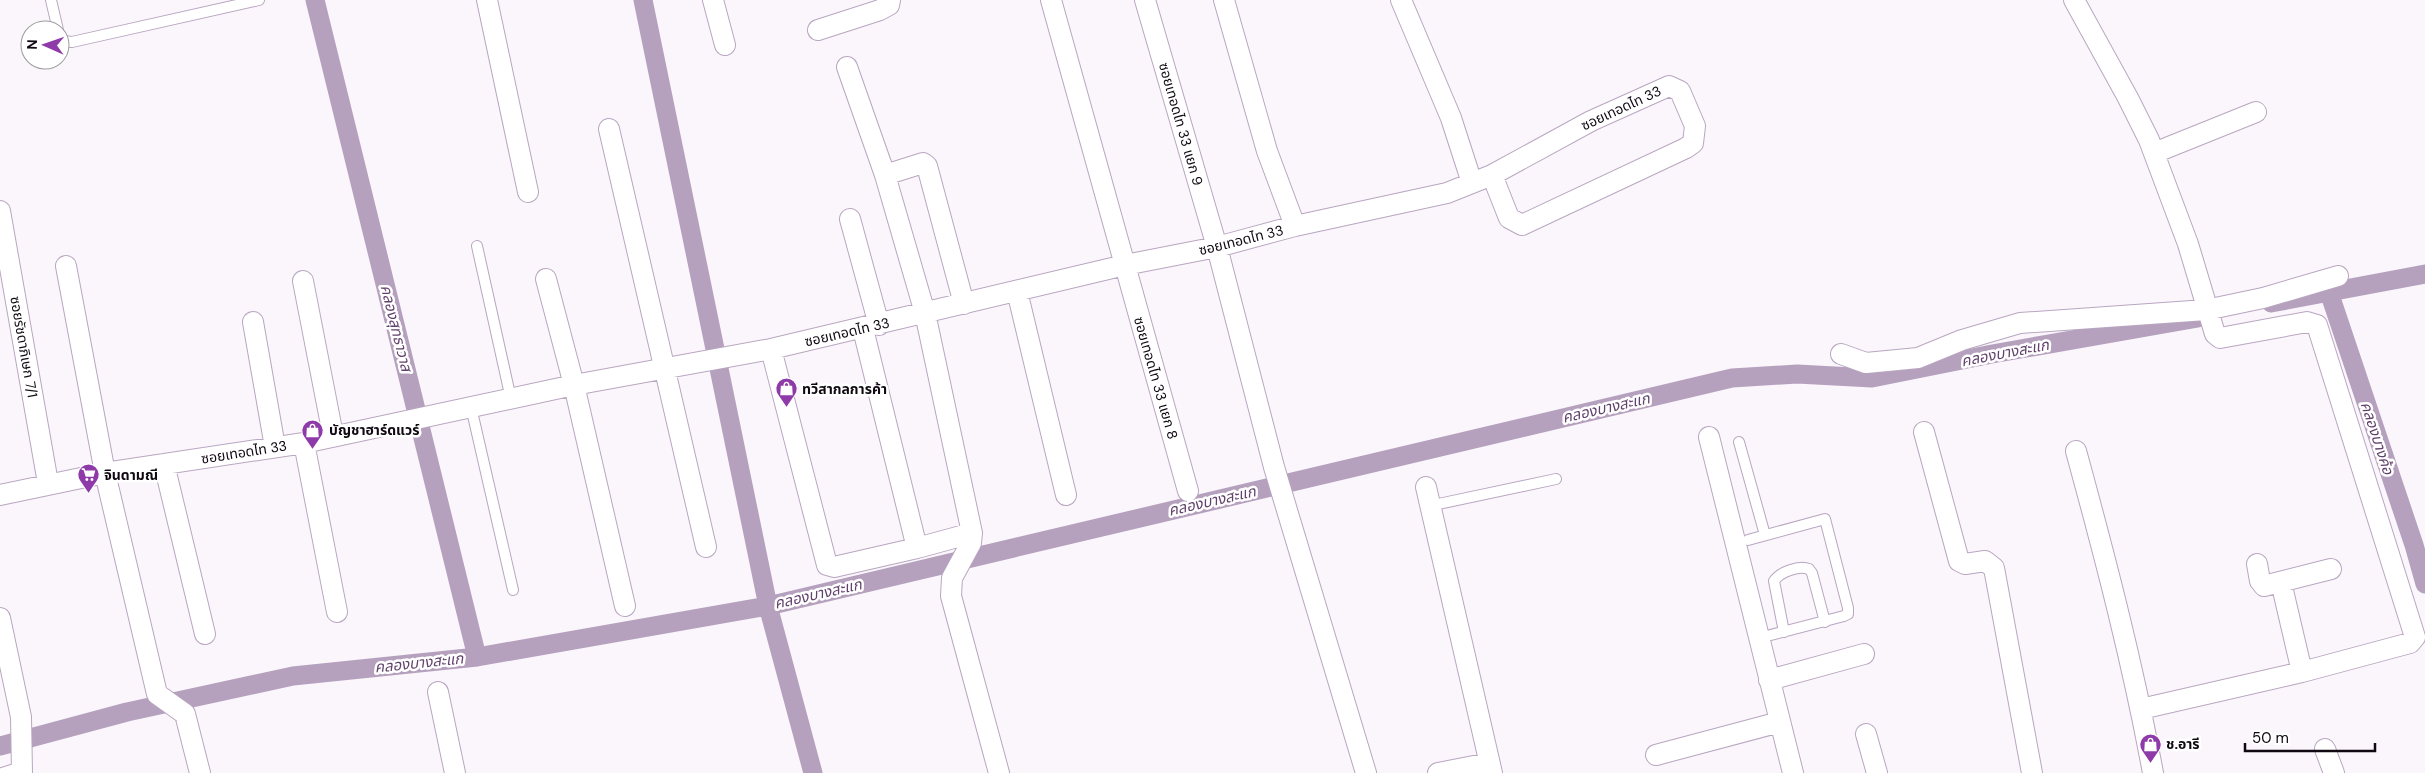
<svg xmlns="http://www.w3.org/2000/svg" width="2425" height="773" font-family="'DM Sans','Noto Sans Thai',sans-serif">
  <rect width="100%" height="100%" fill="#faf6fc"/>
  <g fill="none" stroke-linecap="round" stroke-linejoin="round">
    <path stroke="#b5a0bd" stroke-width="19" d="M315,0L477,657
      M643,0L768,606L813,773
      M2329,292L2414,545L2425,584
      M2271,303L2425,274
      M0,746L127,712L293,676L477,657L768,606L1732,378L1797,374L1872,378L1992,354L2198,318"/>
    <defs>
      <path id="lane" d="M51,0L58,30
        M60,36L64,41L72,42L259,0
        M477,246L511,399
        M471,407L513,590
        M1739,442L1765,535
        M1429,506L1556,479
        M1748,540L1825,519L1848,608V614L1844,616L1759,638
        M1784,632L1774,581C1780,572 1799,565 1809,569L1812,573L1825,622
        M2,773L21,767"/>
      <path id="street" d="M487,0L528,192
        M713,0L725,45
        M1051,0L1188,491
        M1145,0L1217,247L1274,467L1366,773
        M1224,0L1267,151L1295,226
        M1401,0L1451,118L1472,183
        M2074,0L2128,98L2149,140L2188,244L2215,334L2220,338L2307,322L2317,325L2415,637L2410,643L2302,672L2141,709
        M818,30L880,10L889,5L890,0
        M847,67L885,175L925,313L972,533L971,543L952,578L951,596L999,773
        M609,129L706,547
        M2154,153L2256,112
        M885,175L923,163L927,166L964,304
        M0,211L48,483
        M850,219L879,325
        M66,266L105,473L157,694L185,714L200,773
        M546,279L574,385L625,606
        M303,281L333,435
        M1017,291L1066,495
        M253,322L275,447
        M863,329L917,548
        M771,349L827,565L834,567L917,548L972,533
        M1841,354L1866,363L1918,358L1962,340L2020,323L2206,310L2263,298L2338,276
        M1924,432L1959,561L1965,564L1985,561L1994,568L2032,773
        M1709,437L1793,773
        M304,443L337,612
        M2076,451C2105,557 2133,664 2153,773
        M164,464L205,634
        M1426,487L1492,773
        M0,495L105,473L304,443L574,385L771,349L1125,265L1217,247L1295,226L1447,193L1492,175L1591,121L1669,86L1680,91L1695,126L1693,143L1686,148L1522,225L1509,218L1492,175
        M2257,564L2260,581L2264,586L2331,569
        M2281,582L2302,672
        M0,618L21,717L22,773
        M1769,680L1864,654
        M438,692L455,773
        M1866,734L1877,773
        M2325,749L2334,773
        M1656,755L1780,722
        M1438,773L1489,763"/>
    </defs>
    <use href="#lane" stroke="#b9a6c0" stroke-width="12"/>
    <use href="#street" stroke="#b9a6c0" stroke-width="22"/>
    <use href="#lane" stroke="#fff" stroke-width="10"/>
    <use href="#street" stroke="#fff" stroke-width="20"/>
  </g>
  <defs>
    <symbol id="shop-pin" viewBox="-11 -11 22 30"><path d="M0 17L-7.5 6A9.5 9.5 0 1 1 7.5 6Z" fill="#8e3aa9" stroke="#fff"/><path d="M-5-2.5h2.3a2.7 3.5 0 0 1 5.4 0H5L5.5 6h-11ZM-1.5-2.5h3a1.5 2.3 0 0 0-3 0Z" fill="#fff"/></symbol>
    <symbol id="supermarket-pin" viewBox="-11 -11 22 30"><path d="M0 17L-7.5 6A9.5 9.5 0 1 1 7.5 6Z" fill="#8e3aa9" stroke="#fff"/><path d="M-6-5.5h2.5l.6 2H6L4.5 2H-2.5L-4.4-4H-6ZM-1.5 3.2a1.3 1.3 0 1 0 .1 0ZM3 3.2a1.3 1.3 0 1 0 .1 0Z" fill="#fff"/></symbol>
  </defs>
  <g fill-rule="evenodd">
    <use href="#shop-pin" x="774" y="376" width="25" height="34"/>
    <use href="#shop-pin" x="300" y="418" width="25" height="34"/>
    <use href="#supermarket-pin" x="76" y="462" width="25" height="34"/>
    <use href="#shop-pin" x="2138" y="732" width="25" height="34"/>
  </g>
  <g text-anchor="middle" stroke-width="5" stroke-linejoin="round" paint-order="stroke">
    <g font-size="14" fill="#100912" stroke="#fff">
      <text transform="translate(1621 108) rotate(-25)" y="5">ซอยเทอดไท 33</text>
      <text transform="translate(1181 124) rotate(74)" y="5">ซอยเทอดไท 33 แยก 9</text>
      <text transform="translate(1241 240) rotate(-14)" y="5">ซอยเทอดไท 33</text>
      <text transform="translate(847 332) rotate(-13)" y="5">ซอยเทอดไท 33</text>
      <text transform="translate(24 347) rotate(80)" y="5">ซอยรัชดาภิเษก 7/1</text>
      <text transform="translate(1156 378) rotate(74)" y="5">ซอยเทอดไท 33 แยก 8</text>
      <text transform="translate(244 452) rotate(-9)" y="5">ซอยเทอดไท 33</text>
    </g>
    <g font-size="14" font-weight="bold" fill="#100912" stroke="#fff" text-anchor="start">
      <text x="802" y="394">ทวีสากลการค้า</text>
      <text x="329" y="435">บัญชาฮาร์ดแวร์</text>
      <text x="104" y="480">จินดามณี</text>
      <text x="2166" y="749">ช.อารี</text>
    </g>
    <g font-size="15" font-style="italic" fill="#61426c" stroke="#fff">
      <text transform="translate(396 328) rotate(76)" y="5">คลองสุทธาวาส</text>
      <text transform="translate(2005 353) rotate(-11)" y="5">คลองบางสะแก</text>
      <text transform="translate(1606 408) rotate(-13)" y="5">คลองบางสะแก</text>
      <text transform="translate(2377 438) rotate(72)" y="5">คลองบางค้อ</text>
      <text transform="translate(1212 501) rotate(-13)" y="5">คลองบางสะแก</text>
      <text transform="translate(818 594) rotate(-13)" y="5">คลองบางสะแก</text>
      <text transform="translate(419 663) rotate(-6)" y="5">คลองบางสะแก</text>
    </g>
  </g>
  <g transform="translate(45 45) rotate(272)"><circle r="24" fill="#ffffff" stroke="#9f9da0"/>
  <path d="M0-4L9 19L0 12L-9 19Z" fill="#8e3aa9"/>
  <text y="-8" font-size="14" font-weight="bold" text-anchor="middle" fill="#100912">N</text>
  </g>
  <path d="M2245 743v8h130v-8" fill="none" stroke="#100912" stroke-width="2.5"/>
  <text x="2252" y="743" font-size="15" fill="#100912" stroke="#ffffff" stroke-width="4" paint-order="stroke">50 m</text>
</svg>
